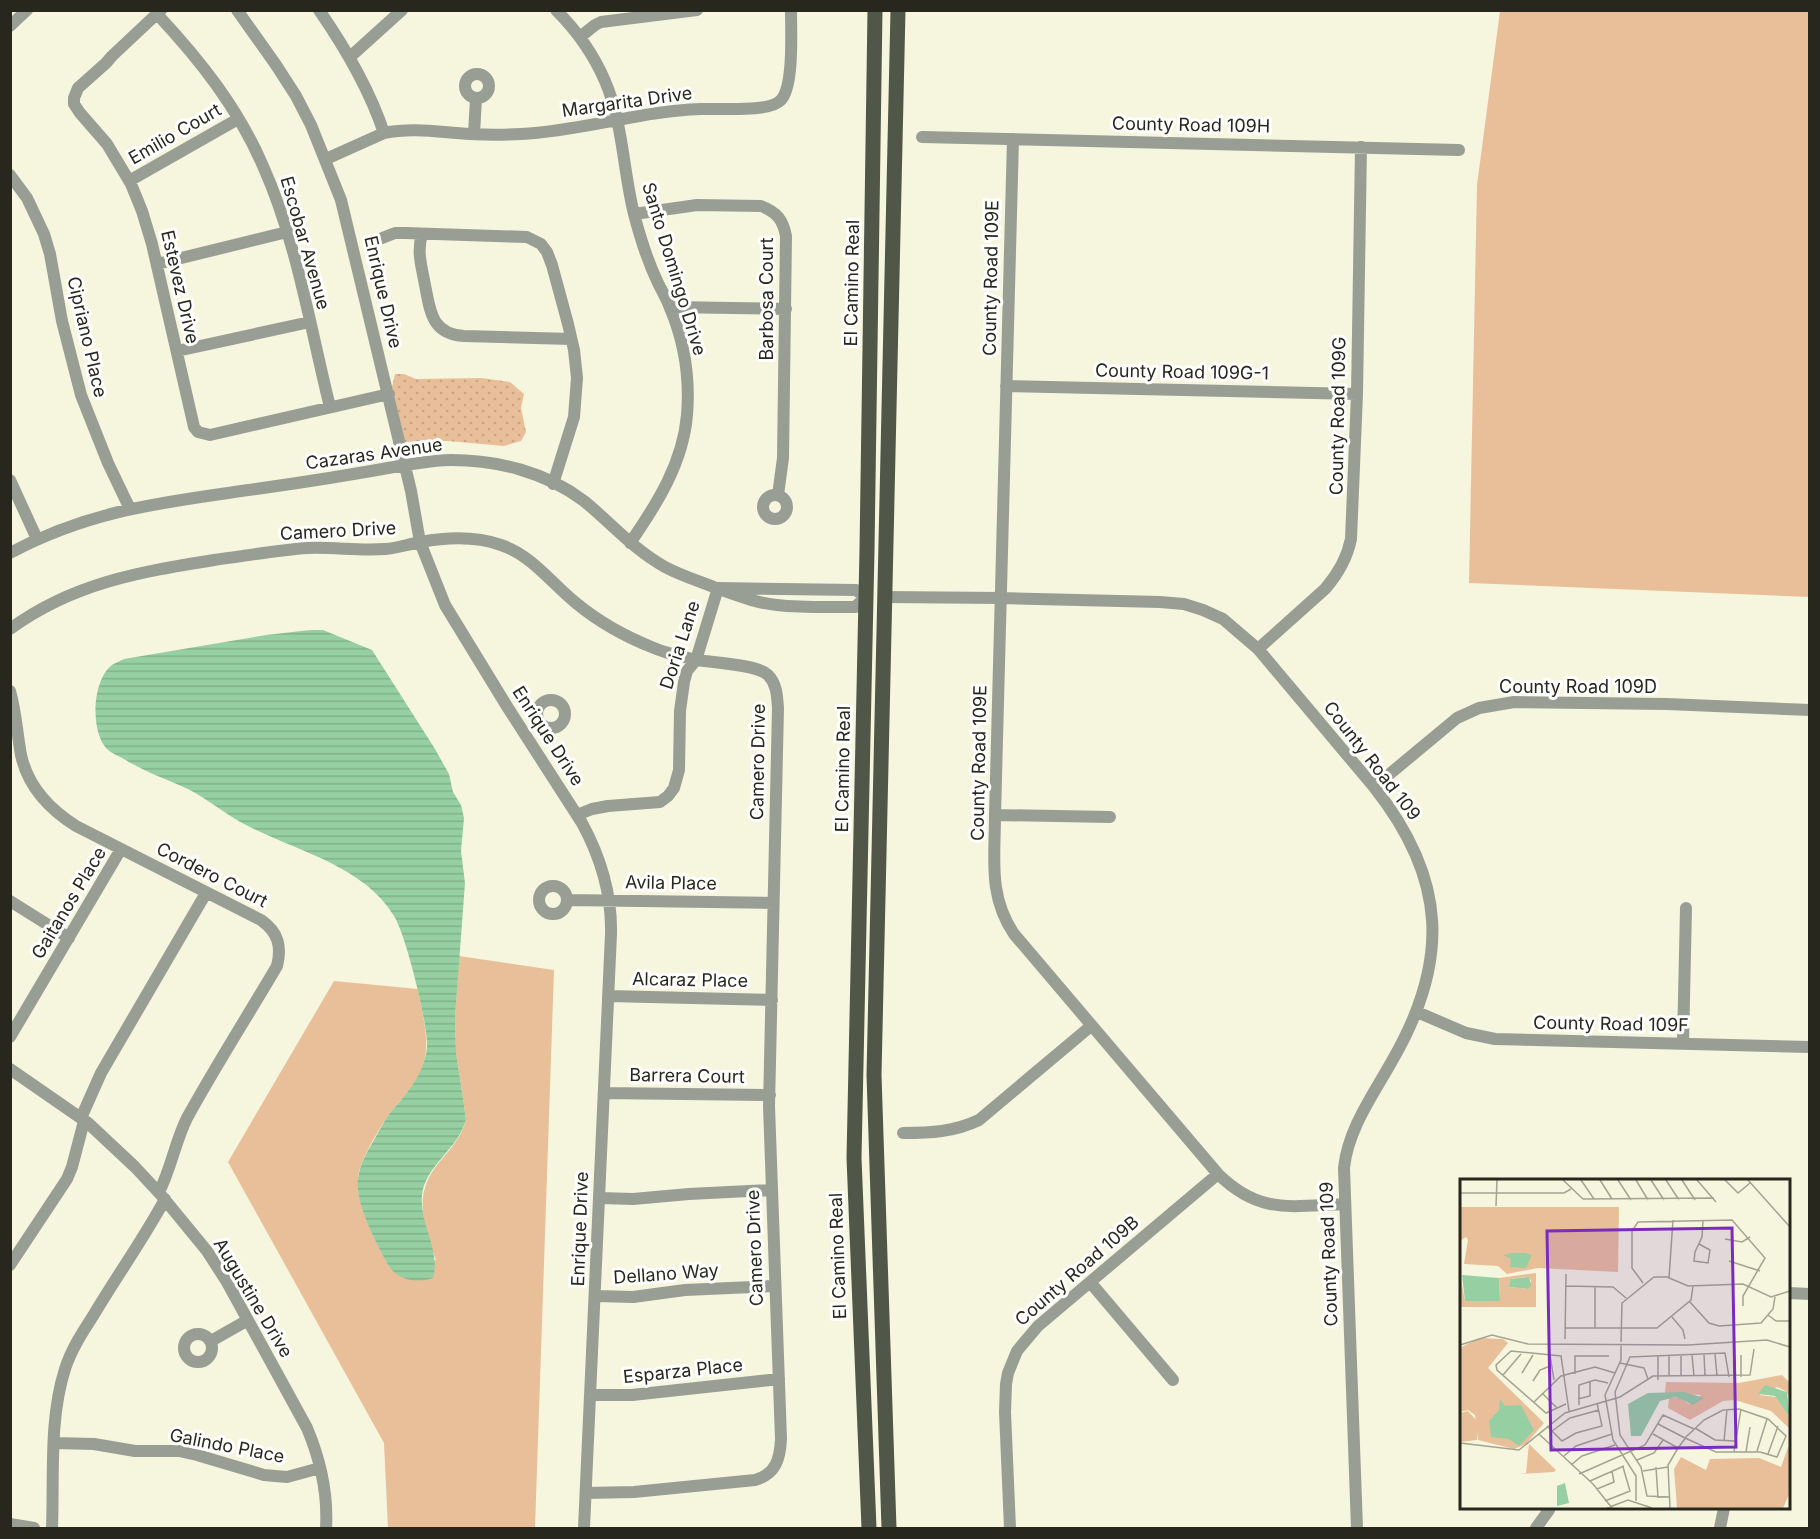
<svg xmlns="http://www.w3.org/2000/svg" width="1820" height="1539" font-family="Inter,sans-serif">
  <defs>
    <pattern id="park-dots" width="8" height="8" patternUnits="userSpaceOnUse" patternTransform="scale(1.5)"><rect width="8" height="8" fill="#e9bf9a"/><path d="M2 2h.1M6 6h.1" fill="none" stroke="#c8a484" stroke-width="1.8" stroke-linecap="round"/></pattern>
    <pattern id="water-rules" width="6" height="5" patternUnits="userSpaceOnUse" patternTransform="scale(1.5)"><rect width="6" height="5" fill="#96cfa1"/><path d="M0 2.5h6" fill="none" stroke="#81b28a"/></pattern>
  </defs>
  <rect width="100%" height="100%" fill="#f6f6de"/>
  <path fill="#e9bf9a" d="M1500,11H1809V597L1469,583L1477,185Z
    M459,956L554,970L535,1528H388L384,1443L228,1162L334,981L418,989C422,1013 430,1039 424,1062C417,1087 402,1096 388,1116C379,1128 359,1163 358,1177C357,1210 376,1241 390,1268L436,1260C422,1222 412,1192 442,1159C452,1147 463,1135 466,1119L456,1052L455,1017Z"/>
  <path fill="url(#park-dots)" d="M395,374H404L416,379L482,378L510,382L524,394L521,408L526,432L521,441L504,446L448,441L405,442L392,387Z"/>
  <path fill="url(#water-rules)" d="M310,630H323L372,650L435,749L449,774L453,792L461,805L464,818L461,851L465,883L455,1017L456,1052L466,1119C459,1149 426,1164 422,1195C419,1224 441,1250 433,1278C416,1284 396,1280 387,1263C375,1240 355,1204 358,1178C360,1164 367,1152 374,1140C379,1131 384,1121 390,1113C407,1093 424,1075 427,1047C428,1024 406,935 394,916C363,865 296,851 246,825C226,815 208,799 188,789C166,779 143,771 122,758C117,755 111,753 107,749C90,732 92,680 112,665C115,663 120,661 124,659L266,635Z"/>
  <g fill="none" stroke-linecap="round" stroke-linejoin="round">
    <path stroke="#999e94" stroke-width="12" d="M161,10L112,56L106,63L78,88L74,98V104L80,113L107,144L131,184L142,211L152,244L194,427L198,432L210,435L389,394
      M237,10L276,65L296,96L311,125L341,200L411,491L420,542L445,605L508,708L582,823C601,858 612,893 611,934L584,1528
      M319,10C346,49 369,88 384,133
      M556,10C577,31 593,53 605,81C623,123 623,170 634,214C640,237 648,262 658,283C662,291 667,299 670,308C684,341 690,379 687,415C683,463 657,504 630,543
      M157,14C200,60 238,108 263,166C297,242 310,327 330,407
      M10,26L27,10
      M580,37L595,25L601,22L697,10
      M350,57L402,10
      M465 86a12 12 0 1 1 24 0a12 12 0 1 1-24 0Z
      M474,134L476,98
      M922,137L1459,150
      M1013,139L995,815C995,859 988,895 1014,934L1218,1174C1260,1215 1291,1206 1344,1204
      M326,159L384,133C409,128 432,131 457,133C478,135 499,135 521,134C582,131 640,111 701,109C720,108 769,113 781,100C794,86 791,31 791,10
      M10,175L27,198L44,234L50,254L62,321L81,395L108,463L130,509
      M129,181L238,119
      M634,214L697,205L761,206C777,212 783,220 786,236L783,458L778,495
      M422,234C417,251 421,264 424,280C430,307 429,334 464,336L571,339
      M372,242L395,233H405L527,237L541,244L547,252L552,265L568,324L574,350L577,378L574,417L553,484
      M157,264L287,232
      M670,307L786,309
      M177,351L310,322
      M1006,386L1357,394
      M10,480L37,539
      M763 507a12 12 0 1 1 24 0a12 12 0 1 1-24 0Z
      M10,553C92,509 167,502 256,489C306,482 356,474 405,465C420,463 436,460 451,460C497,460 546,472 584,501C611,523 634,550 665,567C682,576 699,581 716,588C736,595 756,603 777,605C803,608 829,607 855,607L866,597L856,590L718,588
      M885,597L1001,598L1160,602L1184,604L1203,610L1223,619L1258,649L1374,787C1447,879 1450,961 1392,1061C1373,1095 1348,1129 1344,1168L1357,1528
      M10,629C73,583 139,572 214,560C245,556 277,550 308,548C334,547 360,551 385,549C398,548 409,544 421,542C448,537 475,536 501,545C533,556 551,583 576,603C599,622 626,637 654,648C668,654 683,657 698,660C714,663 757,664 768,675C777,684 777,696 778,708L769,1106L781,1439C780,1459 776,1474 755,1480L634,1492L586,1493
      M1258,649L1325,589C1338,574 1347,559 1351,539L1357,394L1361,147
      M10,691C16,712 17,733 21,755C28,787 49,809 76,826L261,920C278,932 282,946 277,966C247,1017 215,1067 187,1118C175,1142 171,1169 159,1192
      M537 714a14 14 0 1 1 28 0a14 14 0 1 1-28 0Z
      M1374,787L1457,718L1479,708L1514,702L1667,704L1810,710
      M577,815L592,809L608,806L660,802L668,796L674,788L679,770L680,711L684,682L687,671L696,660L718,588
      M995,815L1110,817
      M539 900a14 14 0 1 1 28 0a14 14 0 1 1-28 0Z
      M568,900L773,903
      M10,901L69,938
      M608,996L772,1000
      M1417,1012L1466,1033L1495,1039L1810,1047
      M10,1037L121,849
      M1683,1044L1686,908
      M10,1069L88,1123L135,1167L161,1195L207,1251L227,1282L307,1428C320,1459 328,1495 326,1528
      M604,1093L770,1095
      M81,1118L101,1073L206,893
      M903,1133C930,1133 954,1132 979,1120L1091,1026
      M600,1198L633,1199L689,1194L771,1190
      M10,1265L67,1179L72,1167L84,1121
      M1090,1282L1173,1380
      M1788,1293L1810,1294
      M596,1296L633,1297L685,1290L775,1286
      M184 1348a14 14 0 1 1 28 0a14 14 0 1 1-28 0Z
      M211,1341L248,1320
      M591,1395H632L779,1379
      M54,1443L94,1444L135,1451H179L197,1455L264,1475L275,1476L287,1477L320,1468
      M10,1524L34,1528
      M52,1528C54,1476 49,1419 65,1369C71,1350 82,1333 93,1316C116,1277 143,1240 165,1199
      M1010,1528L1005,1412L1006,1384L1008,1373L1017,1351L1038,1326L1218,1174
      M1536,1528L1549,1510
      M1720,1528L1724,1508"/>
    <path stroke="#505748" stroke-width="15" d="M869,1528L854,1158L867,550L875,10
      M889,1528L874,1075L898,10"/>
  </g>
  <g text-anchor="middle" stroke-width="6" stroke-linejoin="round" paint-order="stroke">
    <g font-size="18" fill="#27271e" stroke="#fff">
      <text transform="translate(627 102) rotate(-8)" y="6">Margarita Drive</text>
      <text transform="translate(1191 125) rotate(1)" y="6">County Road 109H</text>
      <text transform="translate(175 134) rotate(-30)" y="6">Emilio Court</text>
      <text transform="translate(305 243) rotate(74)" y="6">Escobar Avenue</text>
      <text transform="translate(674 269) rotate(73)" y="6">Santo Domingo Drive</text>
      <text transform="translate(991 278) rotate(-89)" y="6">County Road 109E</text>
      <text transform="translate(852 283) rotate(-89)" y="6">El Camino Real</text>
      <text transform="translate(180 287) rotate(77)" y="6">Estevez Drive</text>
      <text transform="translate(383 292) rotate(77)" y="6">Enrique Drive</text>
      <text transform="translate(767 299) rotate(-90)" y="6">Barbosa Court</text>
      <text transform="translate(87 337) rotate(77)" y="6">Cipriano Place</text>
      <text transform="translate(1182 372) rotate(1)" y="6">County Road 109G-1</text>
      <text transform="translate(1338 416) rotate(-89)" y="6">County Road 109G</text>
      <text transform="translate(374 454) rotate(-8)" y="6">Cazaras Avenue</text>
      <text transform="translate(338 531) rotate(-3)" y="6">Camero Drive</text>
      <text transform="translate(680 645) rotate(-72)" y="6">Doria Lane</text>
      <text x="1578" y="693">County Road 109D</text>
      <text transform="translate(548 736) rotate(57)" y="6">Enrique Drive</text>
      <text transform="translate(1372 761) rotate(52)" y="6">County Road 109</text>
      <text transform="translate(758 762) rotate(-89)" y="6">Camero Drive</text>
      <text transform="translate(979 763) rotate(-89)" y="6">County Road 109E</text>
      <text transform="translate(843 769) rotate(-89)" y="6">El Camino Real</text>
      <text transform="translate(212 875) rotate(27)" y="6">Cordero Court</text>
      <text transform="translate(671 883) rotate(1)" y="6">Avila Place</text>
      <text transform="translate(69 903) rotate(-59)" y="6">Gaitanos Place</text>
      <text transform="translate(690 980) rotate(1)" y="6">Alcaraz Place</text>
      <text transform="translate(1611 1024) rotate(1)" y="6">County Road 109F</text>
      <text transform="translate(687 1076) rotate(1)" y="6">Barrera Court</text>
      <text transform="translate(580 1229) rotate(-88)" y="6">Enrique Drive</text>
      <text transform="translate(755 1248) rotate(-92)" y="6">Camero Drive</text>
      <text transform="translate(1329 1254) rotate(-92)" y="6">County Road 109</text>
      <text transform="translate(838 1256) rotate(-92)" y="6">El Camino Real</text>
      <text transform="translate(1077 1271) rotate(-41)" y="6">County Road 109B</text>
      <text transform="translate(666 1274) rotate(-4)" y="6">Dellano Way</text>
      <text transform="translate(253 1298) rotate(59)" y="6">Augustine Drive</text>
      <text transform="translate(683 1371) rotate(-6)" y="6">Esparza Place</text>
      <text transform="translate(227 1446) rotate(11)" y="6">Galindo Place</text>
    </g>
  </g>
  <g transform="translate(1460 1179)">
    <rect width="330" height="330" fill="#f6f6de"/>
    <path d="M0,28H159L158,93L78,89L47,95L38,87L4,85L8,61L6,58L0,62ZM19,159L43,160L48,164L28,189L84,244L66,265L54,270L18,261L15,236L8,231L0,233V169ZM322,196L330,204V220L326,212L317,208L299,216L316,218L330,239V250L311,232L275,221L263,222L230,241L208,229L209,219L218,218L229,225L241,216L205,214L206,203L279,204ZM330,263V313L323,329H217L214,290L221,278L246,291L250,280L299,279L321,288Z" fill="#e9bf9a"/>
    <path d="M69,265L96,291L94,293L60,295L66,294Z" fill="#e9bf9a"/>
    <path d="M76,94V128H0V95L5,122H40L39,99ZM66,98L71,101L68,110L49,108L50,100ZM8,232L17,242V261L1,263L0,234Z" fill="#e9bf9a" fill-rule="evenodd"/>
    <path d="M52,74H65L72,76L66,89L50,88L51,80L43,76ZM2,96L39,99L40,122H5ZM69,98L71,106L68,110L49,108L50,100ZM305,206L327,213L330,239L315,217L298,215ZM224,213L244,219L233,226L216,218L200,222L181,257H171L168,225L188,214ZM40,220L45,227L61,226L74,251L59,267L49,260L31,258L29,242L39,231ZM105,304L109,324L97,327V307Z" fill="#96cfa1"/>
    <path fill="none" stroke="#a3a391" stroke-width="1.5" d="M103,1L123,20L254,19M121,1L134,20M140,1L152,20M158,1L171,21M176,1L188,21M191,1L204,21M206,1L219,21M222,1L235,21M237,1L256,23M265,1L278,14L290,4M288,1L330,48M0,14H104L111,10M36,27L37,1M265,60L282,63L290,58M239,65L250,71L248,84L234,82L235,73L242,58L243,41M269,82L300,92M209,99L213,41M183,104L172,89V52L178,43L272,41L305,79L283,117V127M106,107L153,108L166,119M229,122L249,144L259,147L301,144L313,130L315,118M308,136L316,142H330M212,138L223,151L225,160M105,149H197L231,121L233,107M135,149V107M105,160L106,95M161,163L162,124L194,98H207L228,107L283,105L311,118L330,112M0,166L32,156L68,165L228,166L307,161L330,168M161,166V181L145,216L153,261L176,297V322M244,175L245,197M255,175L257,197M90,176L94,201M198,176V201M221,176V196M232,176L234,197M281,176V198M160,184L184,189L188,200M62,194L73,176M115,195V177H149M43,196L61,175M209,196V176M73,202L80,191L90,187M82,214L97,229M118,220L130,217V202M74,223L101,197L135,188L155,194M106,225L86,234L37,191L36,186L51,172L101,177L109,232M119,226V206L135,201L148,204M198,245L225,259M87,247L102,262L116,254L142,247L137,224M235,249L255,261L275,262M92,252L110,239L139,231M79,255L133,305L152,329M193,255L218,269M264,262L267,230M0,264L59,271L105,234L160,218L193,197L290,196L294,170M297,272L307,240M274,273L281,230M286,273L290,248M308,275L318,247M104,277L116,267L152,255M177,281L194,274L203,261M111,286L122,277L155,266M196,288L198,319M183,292L208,288M119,295L185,266L203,236L234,250M130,302L164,287M137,310L154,303L152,292M210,318L187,317L181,288L160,256L155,213L170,178L265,174L269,198M145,322L170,312L163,288M147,329L168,321L192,329M210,329L208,286L211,281L218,269L224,261L226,258L244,241L263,231L279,230L308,240L326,257L317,278L300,273H256L225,259"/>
    <path fill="#7b2cbf" fill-opacity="0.15" stroke="#7b2cbf" stroke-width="3" d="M272,49L276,268L91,271L87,52Z"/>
    <rect width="330" height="330" fill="none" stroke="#27271e" stroke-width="3"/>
  </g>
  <rect width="1820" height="1539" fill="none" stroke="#27271e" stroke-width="24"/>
</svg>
